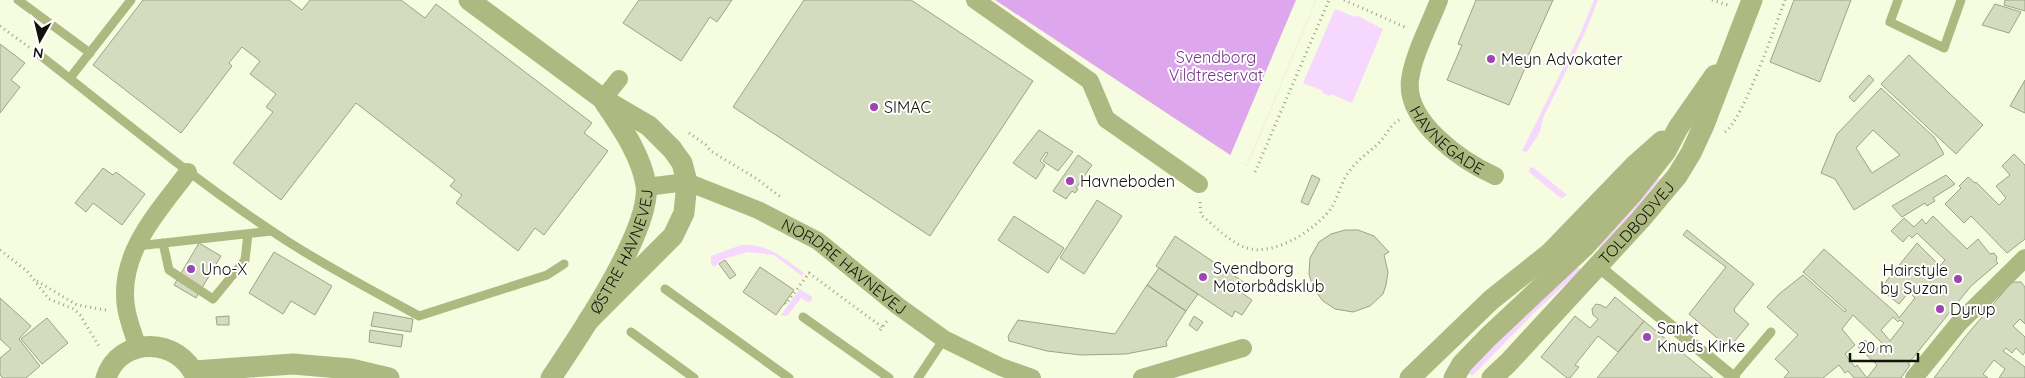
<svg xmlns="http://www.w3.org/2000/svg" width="2025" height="378" font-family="Quicksand,sans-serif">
  <rect width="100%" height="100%" fill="#f6fcdf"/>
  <path fill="#f6d8ff" d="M1594,0H1598L1584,35L1543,118L1540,132L1527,152L1522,151L1581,32Z
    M1335,9L1355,17L1356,15L1383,29L1352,103L1331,94L1330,96L1322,93L1323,91L1303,83Z
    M1530,167L1534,168L1567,195L1562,198L1558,196L1529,172Z
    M1658,178L1664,182L1602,250L1597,245Z
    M741,245C767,243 785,259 804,273L802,276L774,255L748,252L724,259L714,267L711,264V256Z
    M1576,265L1581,270L1535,312L1472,376L1465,370Z
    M800,289L812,297V301L808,302L801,298L787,316L781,315Z"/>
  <path fill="#dea7ed" d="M995,0H1316L1247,166Z"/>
  <path fill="#f6fcdf" d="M1296,0H1316L1247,166L1230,156Z"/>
  <path fill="#d4dbbe" stroke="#9da388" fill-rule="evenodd" d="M143,0H289L302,10L310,0H401L425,18L436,4L592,123L584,133L608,151L544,235L535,228L518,251L456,203L462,195L450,186L455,180L356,103L281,200L233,163L273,112L266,107L276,94L250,74L260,61L242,47L229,63L232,66L181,133L93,65Z
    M639,0H732L717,22L710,17L681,61L623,23Z
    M804,0H911L1033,81L930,236L733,107Z
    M1476,0H1553L1524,65L1526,66L1509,105L1447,80L1462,45L1458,44Z
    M1794,0H1851L1820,82L1770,62Z
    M2005,0H2025V11L2004,5Z
    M1995,4L2021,12L2009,33L1982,25Z
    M0,44L25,63L11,80L20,87L0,113Z
    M1909,55L1983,125L1956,154L1881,84Z
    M1869,75L1874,80L1854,102L1849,97Z
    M2025,80V113L2010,106Z
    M1881,88L1934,137L1944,154L1854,210L1835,179L1821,173L1837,134ZM1873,130L1900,155L1872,173L1856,148Z
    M1039,130L1073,152L1058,171L1043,161L1048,153L1046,152L1040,161L1045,165L1036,179L1013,163Z
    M2014,154L2025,165V239L2007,253L1971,216L1964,223L1945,204L1961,188L1959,186L1968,177L1975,183L1976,182L1999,205L2006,198L1996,186L2010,175L2002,166Z
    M1078,155L1092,165L1076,188L1078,189L1075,193L1072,191L1066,199L1053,191Z
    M103,168L113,175L116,172L145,194L122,225L93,203L86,212L75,203Z
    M1312,175L1320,179L1308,205L1301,202Z
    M1946,175L1955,184L1933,198L1935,201L1927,206L1925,203L1902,217L1892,206Z
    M1097,200L1122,216L1084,274L1060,258Z
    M1014,216L1064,248L1048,273L998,240Z
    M1933,216L1967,249L1978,239L1990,254L1994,253L1997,257L1996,261L1998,263L1971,286L1908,364L1910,365L1901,378H1854L1848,371L1845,373L1839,365L1823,378H1784L1789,372L1775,359L1798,335L1767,307L1779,294L1803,275L1845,312L1846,310L1803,272L1824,249L1896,313L1899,318L1915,298L1909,292L1899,304L1880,289L1917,243L1940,266L1945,260L1917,233L1912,238L1909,235L1903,242L1891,231L1904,218L1914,227L1922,219L1926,224ZM1853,315L1882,343L1876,350L1865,340L1858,347L1877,365L1867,378L1857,365L1855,367L1845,354L1855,345L1842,329ZM1893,317L1898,322L1900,320L1904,323L1890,341L1881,330Z
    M1345,230H1358L1374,236L1389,252L1384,255L1388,272L1386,285L1383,294L1370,306L1353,312L1335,309L1323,301L1313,288L1309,274L1310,258L1319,242L1331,234Z
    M1687,230L1754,284L1734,309L1735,312L1749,324L1729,348L1689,314L1726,267L1683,235Z
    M1175,236L1248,285L1242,293L1252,300L1242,315L1235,311L1232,317L1156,266Z
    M199,243L221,256L196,298L174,285Z
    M274,252L332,286L315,315L291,301L283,314L249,293Z
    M725,260L736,275L730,279L719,264Z
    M760,267L794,290L776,315L743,292Z
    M1159,268L1198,294L1186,311L1147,285Z
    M2012,282H2021L2025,287V324L2020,319L2013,326L2025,337V352L2023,355L2016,348L2012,353L2006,348L2003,351L2025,367V378H1999L2005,369L1994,360L1983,374L1988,378H1934L1965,337Z
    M1147,285L1186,311L1166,342L1167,346L1126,354L1081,355L1047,351L1009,341L1008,336L1018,320L1115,334Z
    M1615,297L1644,321L1618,352L1598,336L1575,365L1579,367L1570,378H1567L1541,357L1575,316L1590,328L1598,319L1593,315L1592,309L1596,304L1601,305L1606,308Z
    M0,298L31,326L19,339L40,366L26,378H3L0,375V358L11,349L0,339Z
    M374,312L413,319L411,332L371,326Z
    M229,316V325H217L216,317Z
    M1194,316L1203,322L1197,331L1189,325Z
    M47,318L68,343L42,364L21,339Z
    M1644,321L1713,378H1597Z
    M370,330L403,335L401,347L369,342Z"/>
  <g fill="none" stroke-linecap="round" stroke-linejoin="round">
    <path stroke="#9ba08a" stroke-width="3" stroke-dasharray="1 4" stroke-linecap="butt" d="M1344,0L1407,28
      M1712,0L1728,5
      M0,26L30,48
      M1725,132C1744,118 1775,26 1785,0
      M689,133L706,145L711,151L757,179L782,198
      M1255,172L1329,0
      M1200,202L1201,215C1215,226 1230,243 1247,248C1274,257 1317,229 1332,207C1338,197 1341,183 1348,173C1356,161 1368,153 1378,144C1387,135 1389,125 1401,119
      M0,250L27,271L49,299L74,309L80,315L100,348
      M37,281L77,305L106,310
      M785,303L786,304L809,273L882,327
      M880,330L887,321"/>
    <path stroke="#adb980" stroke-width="9" d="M18,0L90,53
      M1898,0L1890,22L1944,48L1961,0
      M41,56C122,119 200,185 287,241C329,268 375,292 419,316L547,275L564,264
      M70,78L131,0
      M163,243L169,270L213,299L245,260L248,234
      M137,246L272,231
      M665,289L789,378
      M803,317L889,378
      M631,332L694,378
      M1733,377L1771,332
      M918,378L944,339"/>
    <path stroke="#adb980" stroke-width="12" d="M1598,266L1734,378"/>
    <g stroke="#adb980" stroke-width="18">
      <path d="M975,0L1090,81L1106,119L1199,184"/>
      <path id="s1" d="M1439,0C1430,24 1413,55 1410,80C1405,122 1462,161 1495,176"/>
      <path d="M603,99L619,79"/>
      <path id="s2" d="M646,187L687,182L758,210L818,241L898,306L944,339L1001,367L1032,378"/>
      <path d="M138,348C134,335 128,321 126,307C118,253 158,212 188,172"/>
      <path d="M1142,378L1243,348"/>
      <path d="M1914,378L1959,323L2025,258"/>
    </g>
    <g stroke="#adb980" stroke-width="21">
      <path d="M469,0L603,99L649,126L672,149L682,163L687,182L684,213L673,236L588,321"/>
      <path d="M194,371L293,364L351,369L389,378"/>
      <path d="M106,378C120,335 180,337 196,378"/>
      <path id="s3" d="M551,378C577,339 652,230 646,185C641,155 622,128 605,103"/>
      <path d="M1410,378L1491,300L1550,253L1635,165L1662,141"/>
      <path d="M1454,378L1462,364L1488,337L1585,246L1632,194L1666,151L1678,128L1715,75"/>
      <path id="s4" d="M1492,378L1508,363L1641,219L1677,176L1691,153L1704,125L1752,0"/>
    </g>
  </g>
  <g fill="#9c46b3" stroke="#fff" stroke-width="2">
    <circle cx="1491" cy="59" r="5"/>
    <circle cx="874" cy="107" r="5"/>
    <circle cx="1070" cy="181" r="5"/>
    <circle cx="191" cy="269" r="5"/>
    <circle cx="1203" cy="277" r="5"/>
    <circle cx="1958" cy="279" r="5"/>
    <circle cx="1940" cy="309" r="5"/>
    <circle cx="1647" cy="337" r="5"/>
  </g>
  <g text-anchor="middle" stroke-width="4" stroke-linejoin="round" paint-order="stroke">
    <g font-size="16" fill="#773789" stroke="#fff">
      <text x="1216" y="63">Svendborg<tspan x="1216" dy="18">Vildtreservat</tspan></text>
    </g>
    <g font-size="16" fill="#12140a" stroke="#fff" text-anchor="start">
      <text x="1501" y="65">Meyn Advokater</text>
      <text x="884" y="113">SIMAC</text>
      <text x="1080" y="187">Havneboden</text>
      <text x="1213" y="274">Svendborg<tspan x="1213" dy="18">Motorbådsklub</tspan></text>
      <text x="201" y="275">Uno-X</text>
      <text x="1948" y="276" text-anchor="end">Hairstyle<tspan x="1948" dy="18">by Suzan</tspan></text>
      <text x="1950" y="315">Dyrup</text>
      <text x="1657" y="334">Sankt<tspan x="1657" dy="18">Knuds Kirke</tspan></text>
    </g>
    <g font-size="16" fill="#12140a" stroke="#fff">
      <text dy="6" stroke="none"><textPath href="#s1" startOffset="160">HAVNEGADE</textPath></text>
      <text dy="6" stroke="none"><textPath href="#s4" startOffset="212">TOLDBODVEJ</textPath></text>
      <text dy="6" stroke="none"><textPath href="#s3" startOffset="146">ØSTRE HAVNEVEJ</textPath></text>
      <text dy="6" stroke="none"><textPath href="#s2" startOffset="221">NORDRE HAVNEVEJ</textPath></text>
    </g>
  </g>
  <g transform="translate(40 40) rotate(188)" stroke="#ffffff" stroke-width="4" paint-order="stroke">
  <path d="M0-4L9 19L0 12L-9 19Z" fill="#12140a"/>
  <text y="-8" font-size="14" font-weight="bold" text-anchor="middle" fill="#12140a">N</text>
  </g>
  <path d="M1850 353v8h68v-8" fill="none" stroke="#12140a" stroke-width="2.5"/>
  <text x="1858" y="353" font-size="15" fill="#12140a" stroke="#ffffff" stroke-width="4" paint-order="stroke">20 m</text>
</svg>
